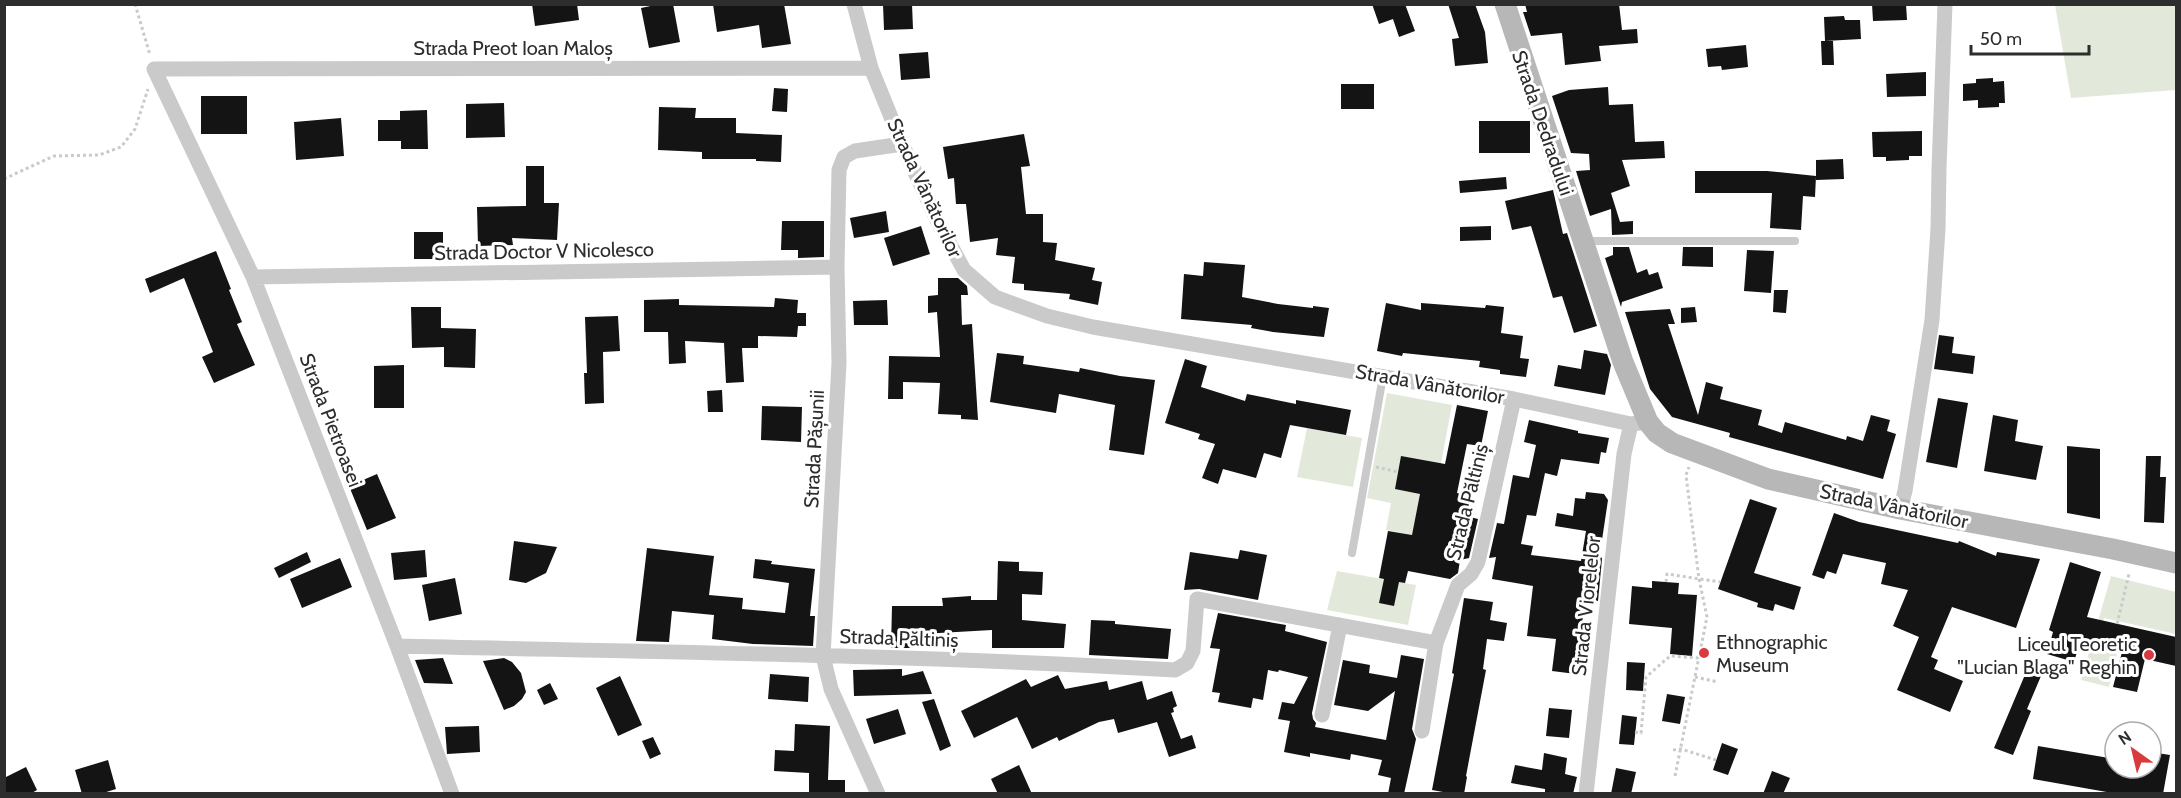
<svg xmlns="http://www.w3.org/2000/svg" width="2181" height="798" font-family="Cabin,sans-serif">
  <rect width="100%" height="100%" fill="#fff"/>
  <path fill="#e2e9db" d="M2055,5H2176V90L2071,98Z
    M1387,393L1452,405L1427,538L1386,530L1391,503L1367,498Z
    M1307,428L1362,438L1353,487L1297,477Z
    M1337,571L1416,585L1408,625L1327,610Z
    M2111,576L2176,592V634L2104,618L2096,648L2117,654L2109,687L2081,680Z"/>
  <path fill="#141414" d="M532,4H577L579,20L535,26Z
    M660,4H673L680,42L649,48L641,8Z
    M713,4H784L791,44L762,48L759,25L717,32Z
    M883,4H912L913,29L884,30Z
    M1372,4H1405L1415,31L1399,37L1393,19L1379,24Z
    M1448,4H1475L1485,32L1488,63L1455,66L1452,39L1459,38Z
    M1525,4H1579V6L1619,4L1622,30L1637,29L1638,43L1599,46L1601,61L1565,65L1562,33L1531,36L1523,12H1527Z
    M1872,4H1906L1907,20L1873,21Z
    M1844,16L1845,20H1860L1861,39L1825,41L1824,17Z
    M1821,41H1833L1834,65H1822Z
    M1746,45L1748,67L1722,70L1721,66L1708,67L1706,49Z
    M928,52L930,78L901,80L899,54Z
    M1926,72V96L1887,97L1886,74Z
    M1993,78V82L2004,81L2005,103H1999V107L1978,108V100L1963,101V84L1976,83V79Z
    M1341,84H1374V109H1341Z
    M1608,87L1609,105L1633,104L1635,142L1664,141L1665,158L1622,160L1630,186L1611,193L1620,222L1633,221V234L1612,235L1611,209L1590,216L1576,171L1590,170L1589,154L1571,153L1552,96L1569,90Z
    M774,88L788,89L787,112L772,111Z
    M201,96H247V134H201Z
    M504,103L505,137L466,138V104Z
    M659,107L696,108L695,118H736V133L782,135L781,162L756,161V159H702V152L658,150Z
    M427,110L428,149H401V141H378V120H400V111Z
    M341,118L344,156L296,160L294,122Z
    M1479,121H1530V153H1479Z
    M1922,131V156H1909V160L1886,161V157H1873L1872,132Z
    M1024,134L1030,166L1021,167L1026,214H1043V242L1057,243L1055,260L1095,268L1092,280L1102,282L1098,305L1069,299L1070,294L1024,290V284L1012,283L1015,257L996,255L998,238L970,242L966,204H956L954,178L948,179L943,147Z
    M1843,159L1844,179L1816,180V160Z
    M526,166H544V203H559L557,240L512,238L513,245L478,246L477,207L526,206Z
    M1695,171H1767L1816,176L1815,197L1803,196L1801,230L1770,228L1772,193H1695Z
    M1506,177L1507,189L1460,193L1459,181Z
    M1553,190L1563,234L1567,233L1597,326L1574,333L1562,296L1553,298L1531,226L1512,230L1505,201Z
    M886,211L889,232L854,238L850,218Z
    M782,221H824V257L798,258V250H781Z
    M921,226L930,254L893,266L884,238Z
    M1491,226V240L1460,241V227Z
    M414,232H443V259H414Z
    M1613,247H1629L1637,273L1647,269L1649,275L1658,272L1663,288L1622,302L1621,307L1605,258L1613,255Z
    M1683,247H1713V267L1682,266Z
    M1747,250L1774,251L1771,293L1744,291Z
    M216,251L231,289L229,290L242,322L237,324L255,365L214,383L202,357L213,352L184,278L150,293L145,279Z
    M1204,262L1245,265L1242,297L1278,304L1313,308V306L1329,308L1324,337L1273,332L1251,328L1252,325L1181,319L1184,274L1203,276Z
    M938,278H958L967,286L968,295H961L962,325L972,324L978,420L961,419V415L938,414L940,383L903,382V399H888L889,356L940,357L937,312L928,313V296L938,295Z
    M1774,290H1788L1786,313L1773,312Z
    M775,298L798,300L797,313H806V326H798L797,337L758,336V348H742L744,382L726,383L724,343L685,341L686,363L669,364L668,332H644V300L679,299V305L774,307Z
    M887,300L888,325H854L853,301Z
    M1386,303L1421,310V303L1485,308L1486,305L1504,307L1501,333L1523,336L1520,358L1529,359L1526,377L1500,374V370L1479,367L1480,361L1403,353L1402,356L1377,351Z
    M411,307H441V328L476,329L475,368L444,367V347L412,348Z
    M1695,307L1697,322L1681,323V308Z
    M1670,309L1675,324H1668L1698,415L1706,382L1723,387L1720,399L1762,410L1758,425L1782,433L1785,422L1846,440L1847,436L1863,441L1871,415L1890,420L1887,431L1896,434L1883,479L1729,437L1730,433L1672,417L1650,389L1625,312Z
    M618,316L620,351L603,352L604,403L585,404L584,373H587L585,317Z
    M1939,335L1954,337L1952,353L1975,356L1973,374L1934,369Z
    M1584,350L1607,354L1611,365L1605,395L1554,386L1558,365L1581,369Z
    M997,353L1024,356L1023,364L1079,372L1080,368L1120,376L1155,380L1144,455L1109,450L1115,405L1059,394L1056,413L990,402Z
    M1185,359L1207,366L1201,387L1245,401L1247,394L1296,404V400L1351,410L1346,435L1290,425L1281,458L1264,453L1256,478L1223,469L1218,484L1202,478L1215,444L1198,439L1200,434L1165,423Z
    M404,365V408H374V366Z
    M722,390L723,412H708L707,391Z
    M1938,398L1968,403L1957,468L1926,462Z
    M1457,405L1488,411L1481,446L1467,444L1457,493L1471,496L1466,516L1478,519L1469,558L1460,560L1458,573L1450,579L1408,571L1405,583L1399,582L1394,606L1379,603L1384,579L1379,578L1388,531L1412,535L1420,494L1395,489L1401,456L1445,464Z
    M762,406L802,407L801,442L761,440Z
    M1993,415L2018,420L2015,441L2043,446L2036,480L1984,471Z
    M1529,420L1578,431V433L1609,438L1606,453L1601,452L1599,464L1561,459L1557,476L1545,473L1536,516L1527,515L1521,544L1533,546L1531,555L1581,561L1586,531L1555,526L1557,513L1573,516L1575,498L1585,499L1586,492L1604,494L1608,500L1602,540L1596,544L1602,559L1598,601L1585,599L1576,674L1552,671L1556,639L1527,636L1533,586L1492,579L1496,557L1489,558L1497,523L1504,524L1513,475L1529,478L1536,445L1524,442Z
    M2067,446L2100,449V519L2067,513Z
    M2146,456H2161L2160,477H2166L2164,523L2144,522Z
    M377,474L396,518L367,530L349,486Z
    M1750,499L1777,508L1754,573L1801,587L1794,610L1775,604L1773,611L1757,607L1758,603L1718,589Z
    M1834,513L1859,522L1958,543L1959,541L1996,556L1997,552L2040,559L2016,628L1952,607L1931,657L1938,660L1934,669L1963,681L1950,712L1897,690L1919,637L1893,626L1908,590L1881,584L1886,563L1843,554L1836,574L1827,571L1824,579L1812,575Z
    M514,541L557,547L546,573L526,583L509,580Z
    M647,548L714,556L709,595L743,598L742,609L785,613L789,583L753,578L755,559L772,561L771,564L815,569L810,616H815L813,646L753,644L712,639L714,615L672,611L669,642L636,641Z
    M425,550L427,577L394,580L391,553Z
    M1240,550L1267,555L1258,600L1199,589L1184,590L1190,552L1238,559Z
    M307,552L311,562L279,578L274,568Z
    M340,558L352,587L302,608L290,579Z
    M998,561L1019,562V571L1043,572L1042,595L1022,594V620L1066,624L1064,648H992V630L921,634V648H891L892,606H943L942,598L971,596V600H997Z
    M2070,562L2101,572L2087,617L2176,637V666L2145,659L2137,692L2113,687L2122,652L2080,642L2074,662L2047,654L2053,632L2049,630Z
    M455,578L462,614L429,621L422,585Z
    M1652,581L1679,583L1678,594L1697,595L1692,656L1670,654L1672,628L1629,624L1632,586L1652,588Z
    M1464,598L1493,602L1490,620L1507,623L1504,641L1487,639L1483,669L1486,670L1466,776L1467,777L1464,794H1443V792L1432,790L1454,674L1452,673Z
    M1218,613L1286,625L1285,631L1327,642L1312,713L1313,719L1316,723L1315,727L1386,740L1395,691L1368,711L1334,705L1343,660L1370,665L1369,673L1397,678L1401,655L1424,659L1412,729L1416,739L1404,794H1388L1391,778L1378,775L1382,760L1351,754L1350,760L1310,753V757L1284,752L1290,721L1278,719L1282,702L1294,704L1308,677L1279,670L1278,672L1268,670L1263,700L1253,698L1251,708L1218,702L1220,693L1212,692L1220,649L1210,648Z
    M1091,620L1115,621V624L1171,629L1168,659L1089,655Z
    M443,658L453,684L424,683L415,660Z
    M504,658L512,662L521,673L526,692L522,699L514,706L504,710L483,661Z
    M1627,662L1645,663L1643,691L1626,690Z
    M902,669V676L923,671L932,694L854,696L853,670Z
    M2027,670L2041,676L2027,709L2031,711L2013,755L1994,748Z
    M770,674L809,677L808,702L768,699Z
    M1058,675L1065,689L1107,681L1109,690L1142,681L1147,700L1172,691L1177,706L1173,708L1174,712L1171,713L1181,739L1192,735L1196,748L1169,757L1157,722L1118,733L1114,719L1099,722L1059,741L1057,737L1032,749L1017,717L974,738L961,711L1026,679L1031,687Z
    M620,676L642,725L618,736L596,688Z
    M550,683L558,699L544,705L537,690Z
    M1667,694L1685,697L1680,724L1662,721Z
    M934,699L951,746L940,751L922,702Z
    M1549,708L1572,710L1569,738L1546,736Z
    M898,709L906,734L874,744L866,719Z
    M1622,715L1637,717L1634,745L1619,744Z
    M795,724L830,726L828,780H845V794H809V773L774,771L775,750L794,751Z
    M479,726L480,752L447,754L445,727Z
    M653,737L661,754L650,759L642,741Z
    M1722,743L1738,749L1728,775L1713,770Z
    M2038,746L2115,759V768H2151V752L2170,755L2163,794H2118L2033,779Z
    M1544,753L1567,758L1565,774L1577,777L1573,794H1545V789L1511,783L1515,765L1542,770Z
    M108,760L116,789L100,794H82L75,770Z
    M1019,765L1032,794H998L991,779Z
    M26,767L37,790L30,794H4V778Z
    M1616,768L1636,772L1631,794H1611Z
    M1772,771L1790,778L1783,794H1763Z"/>
  <g fill="none" stroke-linecap="round" stroke-linejoin="round">
    <path stroke="#cacaca" stroke-width="3" stroke-dasharray="3 3" stroke-linecap="butt" d="M135,4L150,55
      M4,179L54,156L99,155L121,147L135,129L148,89
      M1376,467L1398,472
      M1666,582L1667,574L1720,582
      M2117,624L2129,574
      M1695,677L1718,682
      M1635,732L1641,733L1646,677L1670,656L1699,658
      M1673,750L1681,749L1716,760
      M1675,776L1707,617L1699,579L1686,475L1689,467"/>
    <path stroke="#cacaca" stroke-width="8" d="M1584,241H1795
      M1352,553L1383,376"/>
    <path stroke="#cacaca" stroke-width="15" d="M854,4L871,68L902,144L938,222L964,270L995,297L1047,316L1093,327L1514,399L1631,424L1648,422
      M253,277L837,267
      M1900,509L1905,491L1932,320L1938,229L1939,169L1945,4
      M397,646C656,652 916,655 1175,670L1187,663L1193,651L1197,599L1436,643L1458,585L1471,574L1478,562L1514,399
      M1322,715L1340,625
      M1422,731L1436,643
      M452,794L397,646L253,277L154,69L871,68
      M878,794L831,689L823,656L839,363L837,267L839,170L844,157L855,151L902,144
      M1586,794L1624,454L1631,424"/>
    <path stroke="#b7b7b7" stroke-width="21" d="M1505,4L1623,362L1648,422L1657,433L1672,443L1768,479L1900,509L2113,549L2176,563"/>
  </g>
  <g fill="#d83a3d" stroke="#fff" stroke-width="2">
    <circle cx="1704" cy="653" r="6"/>
    <circle cx="2149" cy="655" r="6"/>
  </g>
  <g text-anchor="middle" stroke-width="6" stroke-linejoin="round" paint-order="stroke">
    <g font-size="20" fill="#2d2d2d" stroke="#fff">
      <text x="513" y="55">Strada Preot Ioan Maloș</text>
      <text transform="translate(1543 123) rotate(71)" y="7">Strada Dedradului</text>
      <text transform="translate(925 188) rotate(65)" y="7">Strada Vânătorilor</text>
      <text transform="translate(544 251) rotate(-1)" y="7">Strada Doctor V Nicolesco</text>
      <text transform="translate(1430 384) rotate(10)" y="7">Strada Vânătorilor</text>
      <text transform="translate(331 420) rotate(69)" y="7">Strada Pietroasei</text>
      <text transform="translate(814 449) rotate(-87)" y="7">Strada Pășunii</text>
      <text transform="translate(1467 502) rotate(-76)" y="7">Strada Păltiniș</text>
      <text transform="translate(1894 506) rotate(12)" y="7">Strada Vânătorilor</text>
      <text transform="translate(1586 606) rotate(-84)" y="7">Strada Viorelelor</text>
      <text transform="translate(899 638) rotate(2)" y="7">Strada Păltiniș</text>
    </g>
    <g font-size="20" fill="#2d2d2d" stroke="#fff" text-anchor="start">
      <text x="1716" y="649">Ethnographic<tspan x="1716" dy="23">Museum</tspan></text>
      <text x="2137" y="651" text-anchor="end">Liceul Teoretic<tspan x="2137" dy="23">"Lucian Blaga" Reghin</tspan></text>
    </g>
  </g>
  <rect width="2181" height="798" fill="none" stroke="#2d2d2d" stroke-width="12"/>
  <g transform="translate(2133 750) rotate(326)"><circle r="28" fill="#ffffff" stroke="#ababab" stroke-width="1.5"/>
  <path d="M0-4.5L10 22L0 15L-10 22Z" fill="#d83a3d"/>
  <text y="-9" font-size="16" font-weight="bold" text-anchor="middle" fill="#2d2d2d">N</text>
  </g>
  <path d="M1971 45v9h118v-9" fill="none" stroke="#2d2d2d" stroke-width="3"/>
  <text x="1980" y="45" font-size="18" fill="#2d2d2d" stroke="#ffffff" stroke-width="4.5" paint-order="stroke">50 m</text>
</svg>
